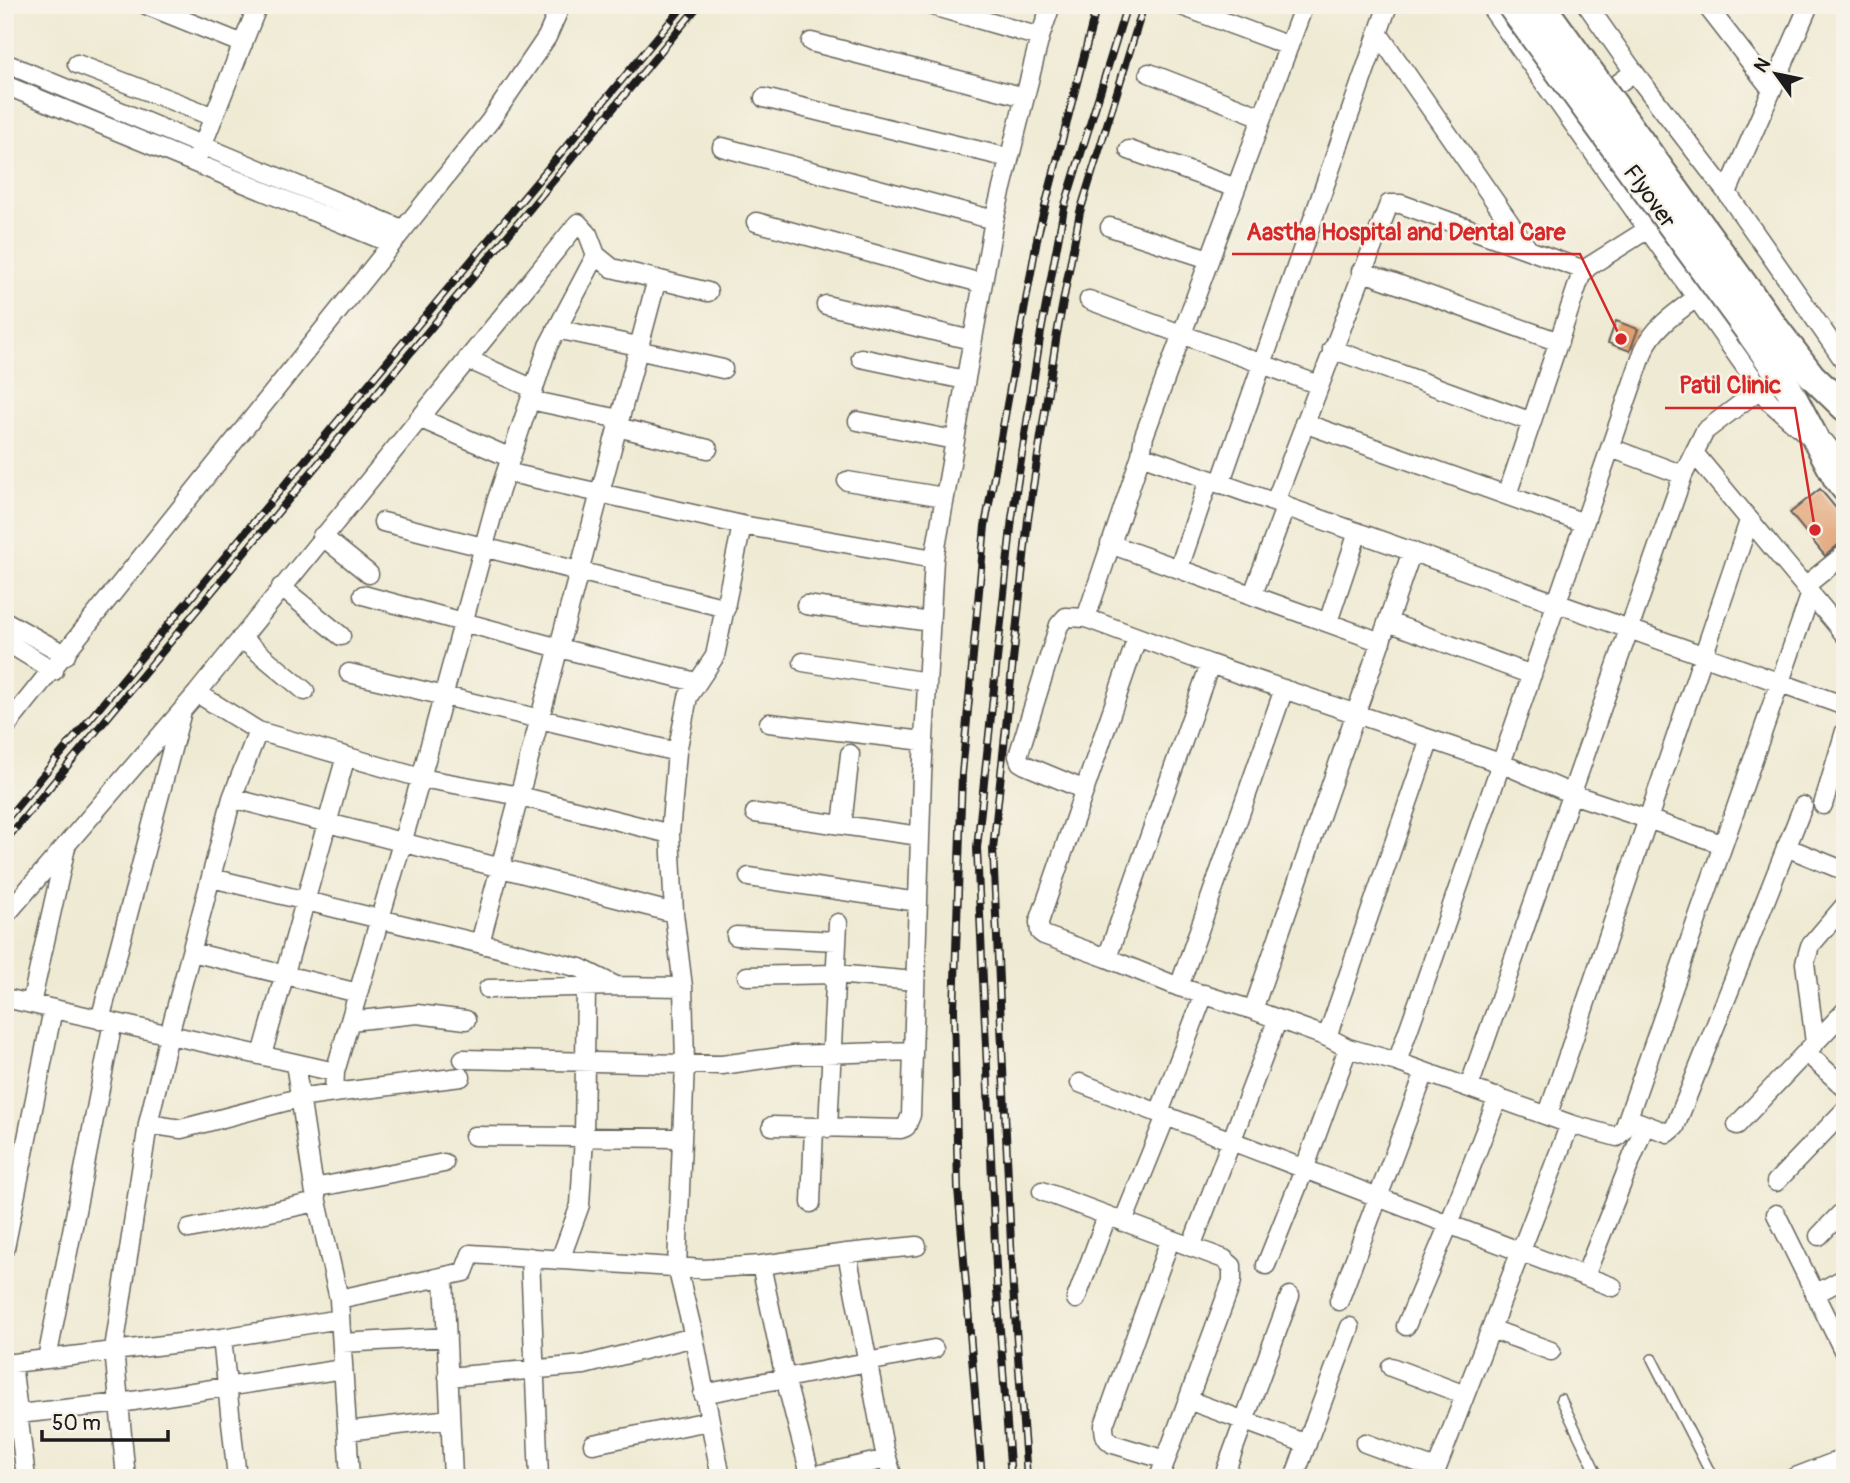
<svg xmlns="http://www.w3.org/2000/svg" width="1850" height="1483" font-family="Pangolin,sans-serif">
  <rect width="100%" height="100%" fill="#f7f3e8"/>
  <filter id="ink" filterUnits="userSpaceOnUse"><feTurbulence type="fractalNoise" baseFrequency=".0143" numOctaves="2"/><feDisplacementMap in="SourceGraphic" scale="14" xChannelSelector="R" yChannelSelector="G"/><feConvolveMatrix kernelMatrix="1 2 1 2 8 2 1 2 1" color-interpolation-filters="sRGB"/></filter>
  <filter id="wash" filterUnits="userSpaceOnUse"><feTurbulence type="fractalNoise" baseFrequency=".00686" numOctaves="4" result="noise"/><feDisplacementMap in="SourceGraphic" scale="28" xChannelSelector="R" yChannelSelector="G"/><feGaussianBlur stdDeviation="1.57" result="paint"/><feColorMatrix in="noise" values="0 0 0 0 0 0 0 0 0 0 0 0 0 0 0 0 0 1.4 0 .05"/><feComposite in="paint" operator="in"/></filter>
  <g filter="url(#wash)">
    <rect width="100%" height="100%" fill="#efead3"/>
    <g id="blocks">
      <path fill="#e09b6b" d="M1616,321L1638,329L1630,351L1608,343Z
        M1820,489L1845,519V543L1838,545L1825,556L1790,513Z"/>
    </g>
  </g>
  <g filter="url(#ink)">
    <use href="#blocks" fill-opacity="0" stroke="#66645c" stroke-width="2"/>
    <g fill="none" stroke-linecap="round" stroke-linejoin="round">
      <defs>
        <path id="service" d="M1828,439L1845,460
          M1652,1359L1713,1478
          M1561,1399L1599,1478"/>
        <path id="minor" d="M146,5L243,44
          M929,5L1040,37
          M1179,5L1289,46
          M1304,5L1144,436L1141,455L1086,618L1210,664L1107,958L1179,987L1253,1010L1327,1037L1348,1048L1397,1062L1570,1124L1433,1478
          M1489,5L1770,402L1810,437
          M1587,5L1634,72L1727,193L1845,362
          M1706,5L1772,90
          M1378,33L1528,249
          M811,42L1025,97
          M5,63L402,229
          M77,64L214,117
          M1149,73L1262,117
          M5,85L390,243
          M764,98L1009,158
          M1597,99L1634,72
          M722,147L994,220
          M1129,150L1236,188
          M199,154L258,5
          M1727,193L1809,5
          M756,222L981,283
          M1110,227L1209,259
          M1361,271L1559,342
          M1089,300L1319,385
          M826,305L971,340
          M556,329L638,346
          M1332,349L1532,422
          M637,350L723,369
          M861,358L965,380
          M467,359L534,389
          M530,400L619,419
          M419,418L511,458
          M858,421L954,440
          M1304,423L1584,523
          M617,427L708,449
          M1611,448L1683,475
          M1694,453L1845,635
          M1141,455L1845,706
          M506,472L742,525L934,559
          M847,481L944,497
          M1220,484L1388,5
          M1507,495L1581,275L1588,267L1648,229
          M1275,502L1389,204H1401L1584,270
          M383,522L726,608
          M322,536L369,574
          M1110,544L1381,642
          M1179,568L1209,480
          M1805,586L1845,554
          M281,587L341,636
          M1253,594L1286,505
          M363,595L559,648L696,682
          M806,605L931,622
          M5,621L66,655
          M1328,622L1358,532
          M1388,622L1532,675
          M241,638L305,691
          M5,641L54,671
          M803,662L927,682
          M1210,664L1503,764L1572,794L1722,844
          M349,673L677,752
          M197,693L258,731L421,778L520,796L670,834
          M769,723L924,741
          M5,728L490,121L547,37L561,5
          M1085,790L1025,765L1020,762L1018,756L1059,625L1066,617L1086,618
          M232,798L674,913
          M1823,805L1845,731
          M755,813L920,836
          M842,825L850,754
          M1786,847L1845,871
          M749,877L918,902
          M212,878L580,968L616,986
          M5,916L197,693L578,223L588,234L596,255L612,268L708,292
          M736,936L837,941
          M480,943L657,279
          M192,952L358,993
          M1107,958L1044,935L1040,932L1039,922L1137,638
          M747,976L835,974L915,981
          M1179,987L1284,689
          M488,989L616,986L683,987
          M5,998L335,1072
          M31,1004L66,847
          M1253,1010L1412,551
          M100,1020L181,715
          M350,1021L417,1014L466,1020
          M1327,1037L1430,739
          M1815,1043L1805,963L1810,946L1845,905
          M1806,1052L1845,1088
          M262,1055L346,756
          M463,1059L722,1065L793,1055L913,1051
          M1397,1062C1481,825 1563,587 1644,350C1655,326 1676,313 1696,298
          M295,1063L314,1188L339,1299L350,1478
          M1080,1083L1613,1287
          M1469,1087L1683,475L1705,431L1760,389
          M334,1093L461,1077
          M1159,1113L1204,994
          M1548,1114L1749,521
          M1628,1118L1662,1131L1668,1133L1675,1127L1803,806
          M148,1124L181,1129L299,1098L334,1093L335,1072L421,778L496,502L548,346L596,255
          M1570,1124L1617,1137L1624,1129L1811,593
          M1737,1125L1845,1011
          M772,1126L901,1129L906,1127L911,1115L922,776L934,559L994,220L1040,37L1051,5
          M828,1128L838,923
          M474,1136L681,1138
          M1776,1182L1845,1110
          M314,1188L444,1163
          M1042,1191L1224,1259L1232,1266V1281L1159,1478
          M811,1203L814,1127
          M1776,1214L1845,1354
          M1123,1222L1166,1116
          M189,1229L317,1202
          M1819,1236L1845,1209
          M1191,1247L1277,1021
          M5,1248L53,1009
          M847,1253L884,1448L893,1478
          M530,1257L539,1478
          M560,1260L580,1205L584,1137L586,987
          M761,1265L785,1378L811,1478
          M1266,1265L1304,1170L1348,1048
          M1585,1276L1645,1125
          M444,1277L453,1478
          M1815,1294L1845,1278
          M339,1299L464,1272L471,1254L704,1269L761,1265L847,1253L917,1246
          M1076,1299L1107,1216
          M1339,1301L1425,1072
          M1406,1326L1449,1224L1498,1097
          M1491,1329L1551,1351
          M222,1338L237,1478
          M342,1343L447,1337
          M47,1359L113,1022
          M12,1363L26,1478
          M5,1364L222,1338L340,1319
          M1391,1367L1465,1395
          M448,1377L584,1365L694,1337
          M703,1394L934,1349
          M1188,1400L1307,1444
          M18,1414L120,1403L343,1369
          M347,1431L450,1419
          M1365,1443L1436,1469
          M593,1444L709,1421
          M1166,1460L1113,1444C1105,1439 1104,1434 1104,1425L1170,1240
          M126,1478L114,1349L148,1124L169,1035L232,798L258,731
          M721,1478L694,1337L677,1267L685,1063L683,987L674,913L670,834L677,752L688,697L715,656L742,525
          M803,1478L887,1459
          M1223,1478L1290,1296
          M1294,1478L1350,1327
          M1793,1478L1845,1458"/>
        <path id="secondary" d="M1774,326L1812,376L1845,408
          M1752,336L1789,389L1837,479L1845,489"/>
      </defs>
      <use href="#service" stroke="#66645c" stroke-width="12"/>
      <use href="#minor" stroke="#66645c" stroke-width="21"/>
      <use href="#secondary" stroke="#66645c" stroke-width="30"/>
      <use href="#service" stroke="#fff" stroke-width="9"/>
      <use href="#minor" stroke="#fff" stroke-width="18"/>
      <use href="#secondary" stroke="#fff" stroke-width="26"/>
      <defs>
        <path id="rail" d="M5,821L684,5
          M5,841L699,5
          M982,1478L958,1188L954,1010L962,774L985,526L1038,234L1097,5
          M1011,1478L997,1289L977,848L1012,518L1041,332L1064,208L1127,5
          M1027,1478L1013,1288L993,849L1028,519L1057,334L1080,212L1144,5"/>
      </defs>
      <use href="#rail" stroke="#1c1c1c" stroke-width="8"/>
      <use href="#rail" stroke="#f7f3e8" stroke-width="5" stroke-dasharray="16" stroke-linecap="butt"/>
      <defs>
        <path id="secondary-bridge" d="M1510,5L1752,336
          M1542,5L1774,326"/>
      </defs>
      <use href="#secondary-bridge" stroke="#66645c" stroke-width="30" stroke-linecap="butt"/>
      <use href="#secondary-bridge" stroke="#fff" stroke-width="26"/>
    </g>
  </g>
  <g text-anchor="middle" stroke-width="5" stroke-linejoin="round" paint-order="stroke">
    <g font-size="23" fill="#1c1c1c" stroke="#f7f3e8">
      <text transform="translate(1650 196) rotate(54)" y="8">Flyover</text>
    </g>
  </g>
  <path fill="none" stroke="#d62828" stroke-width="2.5" d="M1621 339L1580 254H1232M1815 530L1795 408H1665"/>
  <g fill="#d62828" stroke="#f7f3e8" stroke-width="2.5">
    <circle cx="1621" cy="339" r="7"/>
    <circle cx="1815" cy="530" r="7"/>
  </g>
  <g font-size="24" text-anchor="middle" font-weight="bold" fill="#d62828" stroke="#f7f3e8" stroke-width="5" stroke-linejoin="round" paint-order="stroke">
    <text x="1406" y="240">Aastha Hospital and Dental Care</text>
    <text x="1730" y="393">Patil Clinic</text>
  </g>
  <rect width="1850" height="1483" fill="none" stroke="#f7f3e8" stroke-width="28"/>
  <g transform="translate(1776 74) rotate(303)" stroke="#f7f3e8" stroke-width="5" paint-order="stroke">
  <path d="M0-5L12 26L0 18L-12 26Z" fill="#1c1c1c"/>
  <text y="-10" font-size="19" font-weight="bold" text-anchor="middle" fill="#1c1c1c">N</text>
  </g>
  <path d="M42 1430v10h126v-10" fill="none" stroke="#1c1c1c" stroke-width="3.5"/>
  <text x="52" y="1430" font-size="21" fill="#1c1c1c" stroke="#f7f3e8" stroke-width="5" paint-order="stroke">50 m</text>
</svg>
